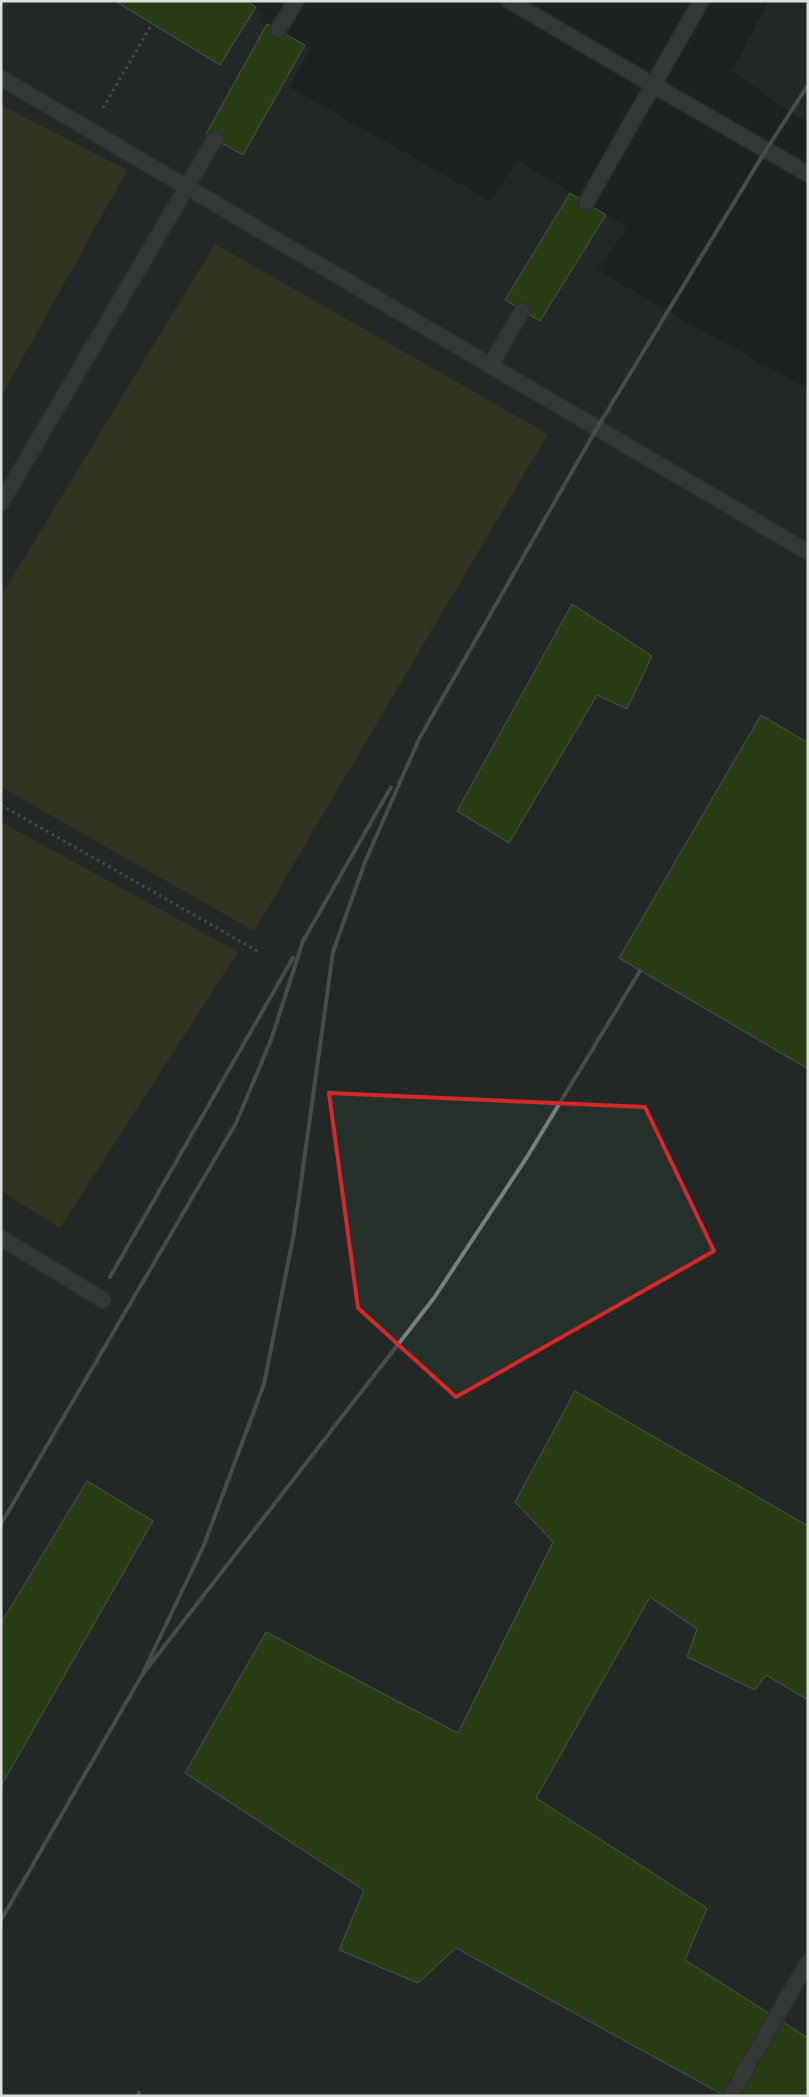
<svg xmlns="http://www.w3.org/2000/svg" width="809" height="2097" font-family="'Fira Sans',sans-serif">
  <rect width="100%" height="100%" fill="#1e2320"/>
  <path fill="#26302b" d="M1,1H247L264,12L260,21L310,48L289,87L490,201L518,160L627,228L598,270L667,311L808,389V2096H1Z
    M769,1H808V121L790,112L732,71Z"/>
  <path fill="#4b481b" d="M1,105L127,170L1,397Z
    M215,244L548,434L254,931L1,787V596Z
    M1,822L238,952L60,1228L1,1191Z"/>
  <path fill="#335d04" stroke="#888b86" d="M115,1H247L256,7L220,65Z
    M267,24L305,45L243,155L206,134Z
    M570,193L606,215L540,321L505,300Z
    M572,604L652,656L627,709L597,695L509,843L457,811Z
    M761,715L808,743V1069L619,958Z
    M575,1391L808,1526V1700L766,1675L755,1690L687,1657L697,1629L650,1597L536,1798L707,1908L685,1960L808,2038V2096H725L456,1948L418,1983L339,1950L364,1890L185,1773L266,1632L458,1733L553,1542L515,1502Z
    M87,1481L153,1521L1,1786V1623Z"/>
  <g fill="none" stroke-linecap="round" stroke-linejoin="round">
    <defs>
      <path id="lane" d="M510,1L653,85L586,203
        M278,30L296,1
        M1,78L808,552
        M490,366L522,311
        M1,503L215,139
        M1,1238L103,1300
        M730,2096L808,1962"/>
      <path id="secondary" d="M701,1L653,85L808,174"/>
    </defs>
    <use href="#lane" stroke="#3b3f3d" stroke-width="18"/>
    <use href="#secondary" stroke="#3b3f3d" stroke-width="18"/>
    <path stroke="#747976" stroke-width="3" stroke-dasharray="2.5 4" stroke-linecap="butt" d="M103,108L152,24
      M1,805L259,952"/>
    <use href="#lane" stroke="#4e5350" stroke-width="15"/>
    <use href="#secondary" stroke="#4e5350" stroke-width="15"/>
    <path stroke="#7a7e7c" stroke-width="4" d="M302,943L391,787
      M110,1277L293,958
      M1,1524L236,1123L271,1040L304,938
      M142,1675L204,1545L264,1384L294,1233L333,952L365,862L419,739L597,428L766,150L808,85
      M1,1920L142,1675L434,1298L527,1157L640,971
      M138,2096L139,2093"/>
  </g>
  <path d="M0 0H809V2097H0ZM329,1093L645,1107L714,1251L456,1397L358,1308Z" fill="#1e2320" fill-opacity=".55" fill-rule="evenodd"/>
  <path fill="none" stroke="#d62828" stroke-width="4" stroke-linejoin="round" d="M329,1093L645,1107L714,1251L456,1397L358,1308Z"/>
  <rect width="809" height="2097" fill="none" stroke="#dde0de" stroke-width="5"/>
</svg>
